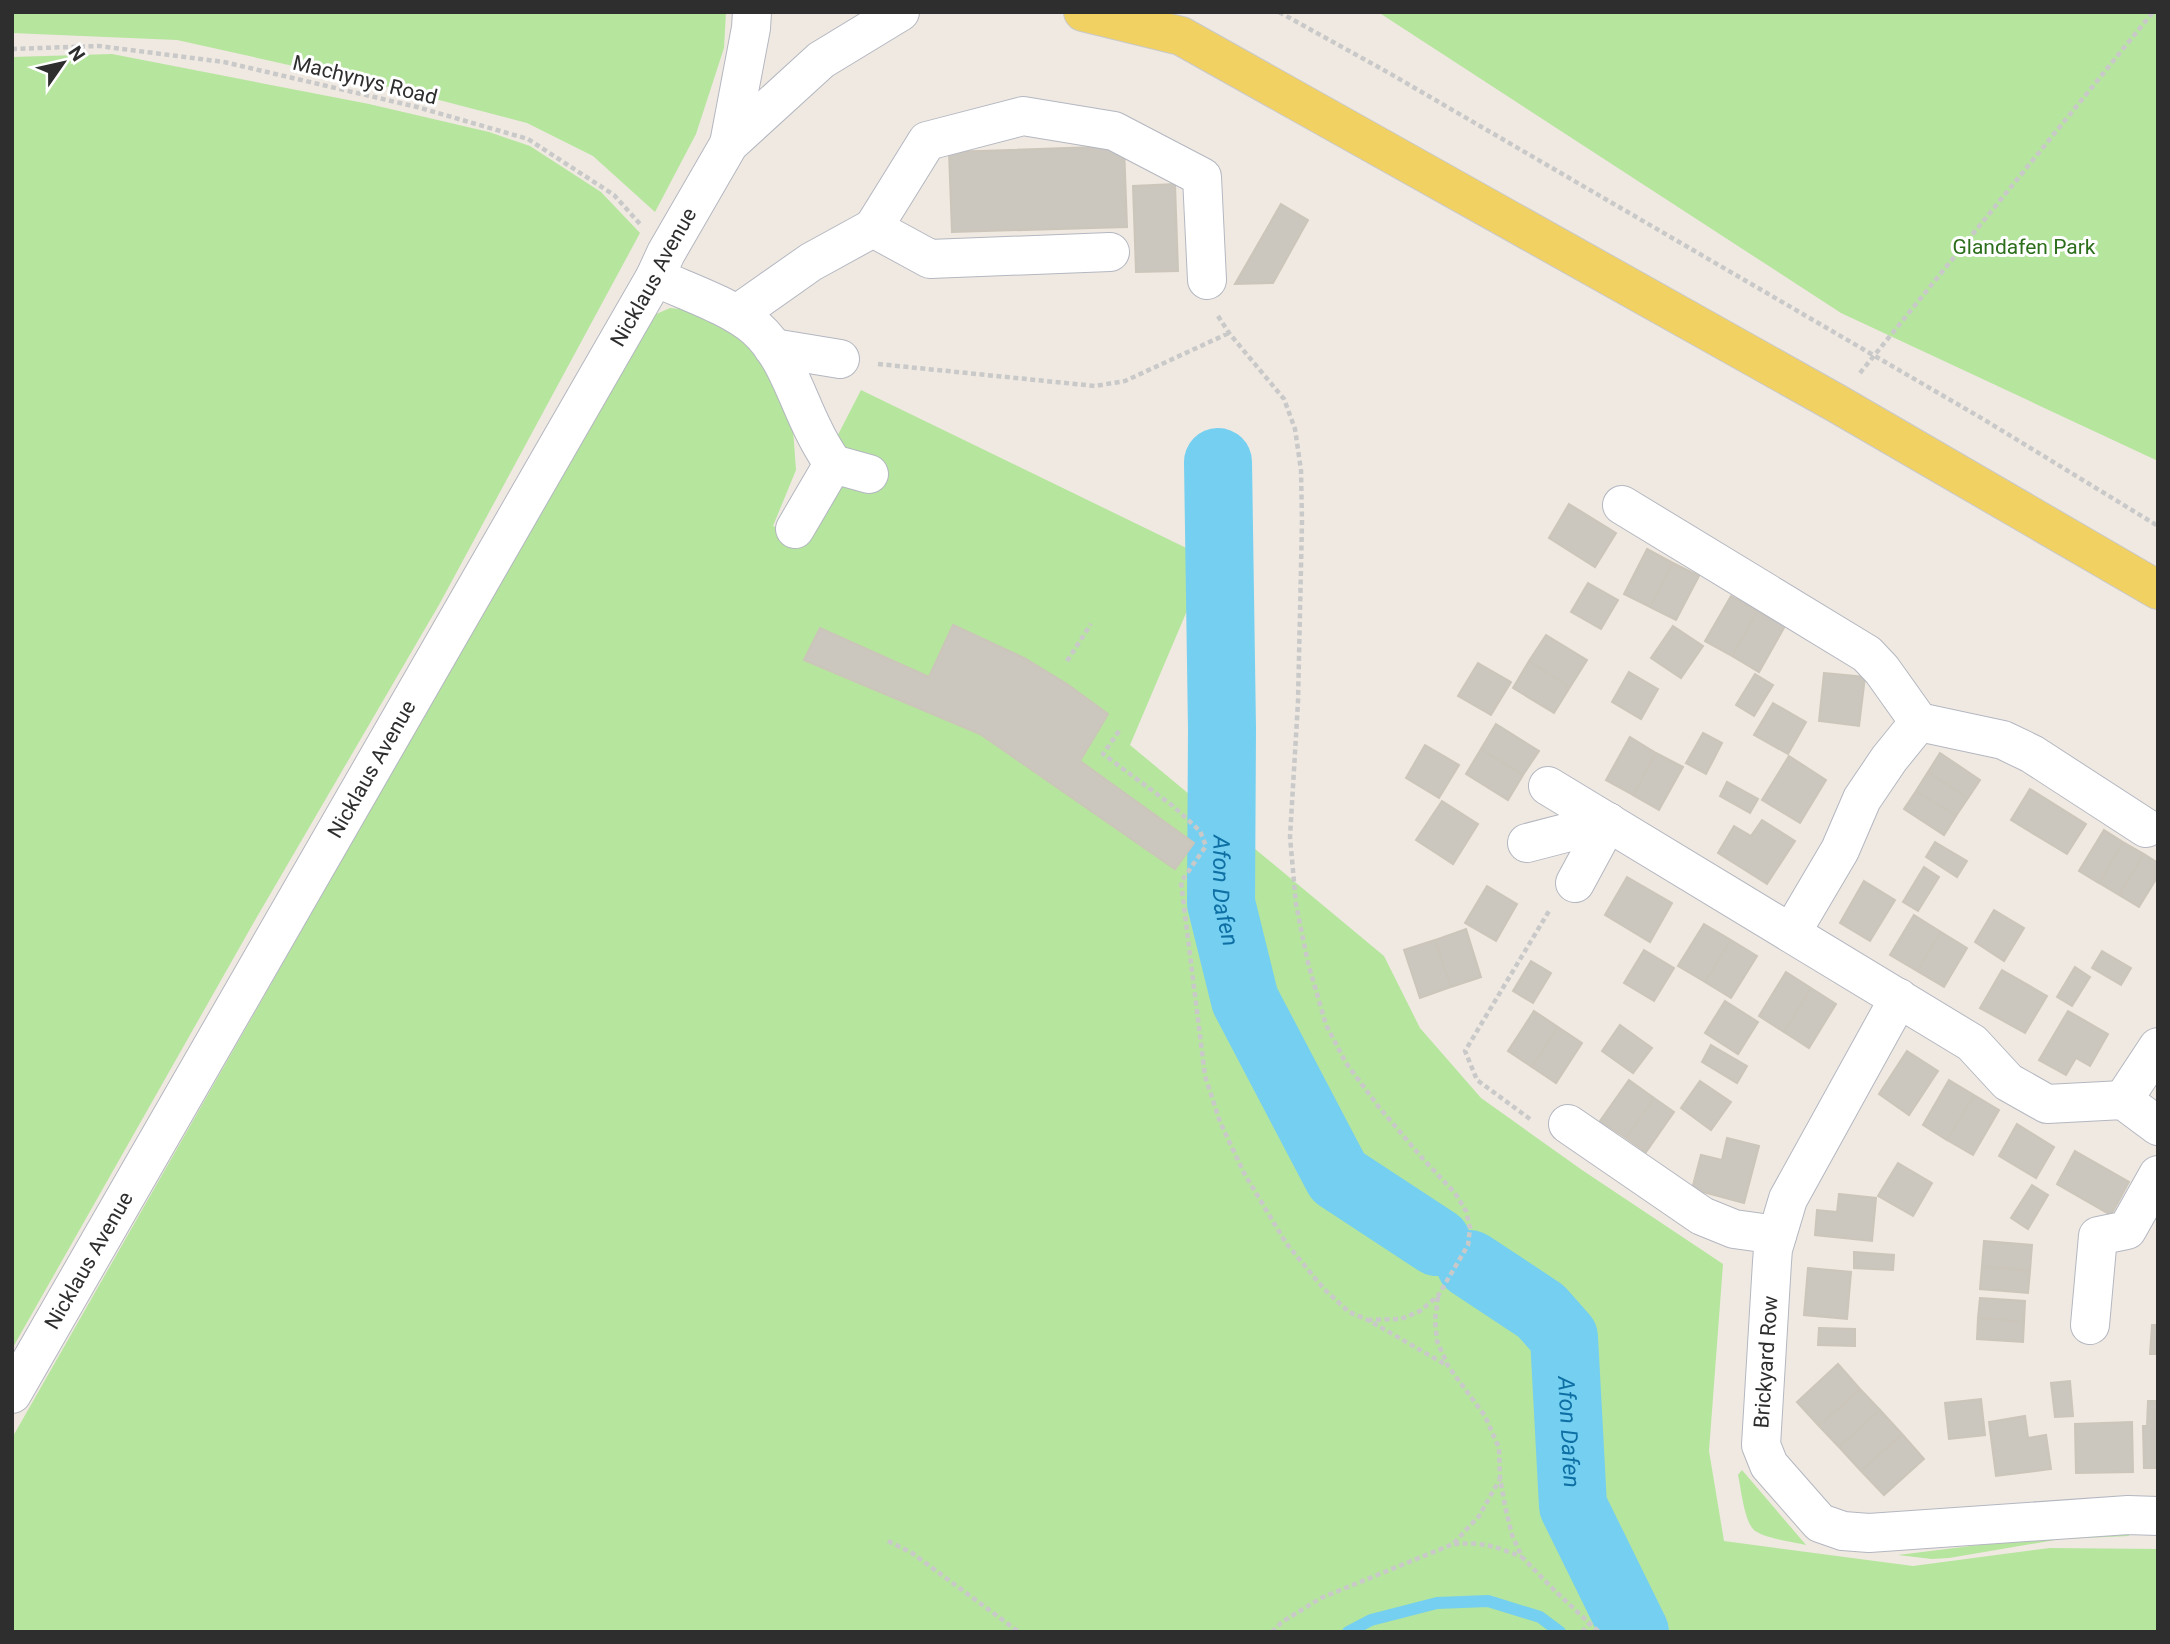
<svg xmlns="http://www.w3.org/2000/svg" width="2170" height="1644" font-family="Roboto,sans-serif">
  <rect width="100%" height="100%" fill="#efe9e1"/>
  <path fill="#b6e59e" d="M12,12H726L724,48L696,134L655,212L593,156L527,123L397,89L177,40L12,33Z
    M1378,12H2158V461L1841,313Z
    M112,54L369,104L489,132L530,146L601,192L640,233L440,603L254,922L12,1349V57Z
    M670,308L699,311L732,325L791,402L796,470L773,526L788,532L861,390L1209,559L1130,745L1384,956L1420,1028L1481,1098L1582,1170L1723,1264L1709,1451L1724,1541L1913,1566L2050,1548L2158,1549V1632H12V1438L652,316Z
    M1742,1470L1806,1545C1794,1542 1761,1538 1753,1529C1744,1519 1741,1488 1738,1475Z
    M2129,1531V1536L2061,1539L1949,1558L1932,1559L1898,1555L2061,1535Z"/>
  <g fill="none" stroke-linecap="round" stroke-linejoin="round">
    <path stroke="#75cff0" stroke-width="12" d="M1348,1632L1371,1620L1437,1603L1488,1601L1540,1617L1560,1632"/>
    <g stroke="#75cff0" stroke-width="68">
      <path id="s1" d="M1218,462L1222,729L1221,903L1245,1000L1338,1177L1437,1242"/>
      <path id="s2" d="M1470,1264L1541,1311L1564,1337L1573,1506L1635,1632"/>
    </g>
  </g>
  <path fill="#cbc7bf" stroke="#cbc5ba" stroke-width="2" d="M1124,146L1127,227L952,232L949,152Z
    M1175,184L1178,271L1136,272L1133,186Z
    M1281,204L1308,220L1273,283L1235,284Z
    M1569,504L1616,533L1595,567L1549,538Z
    M1647,549L1673,563L1650,607L1624,594Z
    M1673,563L1699,576L1676,620L1650,607Z
    M1588,583L1618,600L1601,629L1571,612Z
    M1731,596L1758,611L1732,656L1705,641Z
    M1758,611L1785,626L1759,672L1732,656Z
    M953,625L1024,658L1067,684L1108,714L1080,761L1194,843L1175,869L980,734L804,660L820,628L929,677Z
    M1673,626L1703,646L1681,678L1651,658Z
    M1546,635L1587,660L1570,687L1529,661Z
    M1529,661L1570,687L1554,713L1513,688Z
    M1478,663L1511,682L1491,715L1458,696Z
    M1629,672L1658,689L1641,719L1612,702Z
    M1824,673L1865,677L1859,726L1819,721Z
    M1755,674L1773,685L1754,716L1736,705Z
    M1773,703L1806,722L1788,754L1754,735Z
    M1496,724L1539,751L1523,775L1481,749Z
    M1703,733L1722,743L1706,774L1686,763Z
    M1630,737L1656,753L1633,795L1606,780Z
    M1425,745L1459,765L1439,798L1406,778Z
    M1481,749L1523,775L1508,800L1466,774Z
    M1656,753L1683,767L1659,810L1633,795Z
    M1940,753L1980,780L1968,798L1928,772Z
    M1789,756L1826,780L1800,823L1762,800Z
    M1928,772L1968,798L1956,816L1916,791Z
    M1727,782L1758,799L1750,813L1720,796Z
    M2030,789L2086,824L2067,854L2011,820Z
    M1916,791L1956,816L1944,835L1904,809Z
    M1442,801L1478,824L1453,864L1416,840Z
    M1762,820L1795,841L1767,884L1718,853L1734,826L1751,836Z
    M2104,830L2123,842L2099,883L2079,871Z
    M1935,842L1967,861L1957,877L1926,857Z
    M2123,842L2144,854L2119,895L2099,883Z
    M2144,854L2158,863V876L2139,907L2119,895Z
    M1924,867L1939,877L1918,911L1903,902Z
    M1627,877L1672,903L1650,942L1605,915Z
    M1864,881L1895,900L1870,941L1840,923Z
    M1487,886L1517,904L1496,941L1465,923Z
    M1994,910L2024,928L2004,961L1975,942Z
    M1914,915L1941,932L1917,971L1890,955Z
    M1704,924L1731,940L1705,982L1678,966Z
    M1466,929L1481,977L1451,987L1435,940Z
    M1941,932L1967,948L1944,987L1917,971Z
    M1435,940L1451,987L1420,998L1404,950Z
    M1731,940L1757,956L1731,998L1705,982Z
    M1644,950L1674,968L1654,1001L1624,983Z
    M2102,951L2131,968L2121,985L2092,968Z
    M1531,961L1551,973L1533,1003L1513,991Z
    M2075,967L2090,977L2072,1006L2057,997Z
    M2002,970L2047,996L2025,1033L1980,1008Z
    M1786,972L1811,988L1784,1032L1759,1016Z
    M1811,988L1836,1004L1809,1048L1784,1032Z
    M1725,1001L1758,1022L1738,1054L1705,1033Z
    M1534,1011L1558,1027L1532,1067L1508,1051Z
    M2068,1011L2108,1034L2090,1066L2076,1058L2066,1075L2039,1060Z
    M1620,1025L1652,1048L1633,1073L1602,1051Z
    M1558,1027L1582,1043L1556,1083L1532,1067Z
    M1711,1045L1747,1066L1737,1083L1702,1062Z
    M1907,1051L1938,1071L1909,1115L1879,1094Z
    M1629,1080L1654,1098L1626,1138L1600,1121Z
    M1949,1080L1974,1095L1947,1140L1923,1125Z
    M1700,1081L1731,1102L1711,1130L1681,1108Z
    M1974,1095L1999,1110L1973,1155L1947,1140Z
    M1654,1098L1674,1112L1646,1152L1626,1138Z
    M2017,1124L2054,1147L2036,1178L1999,1156Z
    M1727,1138L1759,1146L1744,1203L1692,1189L1701,1155L1722,1160Z
    M2075,1151L2129,1182L2111,1215L2057,1184Z
    M1898,1163L1932,1183L1913,1216L1878,1196Z
    M2032,1185L2048,1195L2028,1229L2011,1218Z
    M1839,1194L1876,1198L1872,1241L1815,1235L1817,1210L1837,1212Z
    M1984,1241L2032,1245L2030,1271L1982,1266Z
    M1854,1252L1894,1255L1893,1270L1854,1268Z
    M1982,1266L2030,1271L2028,1293L1980,1289Z
    M1808,1268L1851,1272L1847,1319L1804,1315Z
    M1980,1298L2025,1301L2024,1322L1978,1318Z
    M1978,1318L2024,1322L2023,1342L1977,1339Z
    M2152,1325H2158V1354H2150Z
    M1819,1328L1855,1329V1346L1818,1345Z
    M1838,1364L1860,1389L1819,1426L1797,1402Z
    M2070,1381L2073,1416L2055,1417L2051,1383Z
    M1860,1389L1880,1410L1839,1447L1819,1426Z
    M1981,1399L1985,1435L1949,1439L1945,1403Z
    M2148,1401H2158V1468H2144L2143,1426H2147Z
    M1880,1410L1902,1434L1861,1471L1839,1447Z
    M2025,1416L2028,1438L2046,1435L2051,1469L1996,1476L1989,1422Z
    M2132,1422L2133,1472L2076,1473L2075,1424Z
    M1902,1434L1924,1459L1884,1495L1861,1471Z"/>
  <g fill="none" stroke-linecap="round" stroke-linejoin="round">
    <defs>
      <g id="minor">
        <path d="M729,144L751,28L752,12"/>
        <path d="M873,228L927,141L1023,116L1114,131L1202,177L1207,280"/>
        <path d="M655,277C685,291 731,306 756,328C786,355 796,396 814,431C819,442 826,453 833,464L869,474"/>
        <path d="M737,314L811,262L873,228L930,259L1110,252"/>
        <path d="M773,348L840,359"/>
        <path d="M1622,505L1867,654L1882,670L1919,722L1889,759L1862,799L1840,850L1791,933"/>
        <path d="M795,529L833,464"/>
        <path d="M1919,722L2003,740L2032,754L2146,828"/>
        <path d="M1548,786L1972,1043L2008,1082L2047,1104L2123,1100L2158,1126"/>
        <path d="M1527,843L1608,822"/>
        <path d="M1575,883L1608,822"/>
        <path d="M1899,998L1788,1199L1773,1249L1772,1262L1761,1445L1769,1465L1820,1523L1843,1531L1869,1533L2128,1515L2158,1516"/>
        <path d="M2123,1100L2158,1047"/>
        <path d="M1568,1124L1702,1216L1734,1229L1777,1235"/>
        <path d="M2090,1325L2098,1236L2127,1230L2158,1175"/>
        <path id="s3" d="M12,1394L655,277L666,253L729,144L821,60L900,12"/>
      </g>
      <path id="major" d="M1083,12L1181,36L1836,403L2158,590"/>
    </defs>
    <use href="#minor" stroke="#b4b7c1" stroke-width="40"/>
    <use href="#major" stroke="#c9c9c9" stroke-width="40"/>
    <path stroke="#c9c9c9" stroke-width="4.5" stroke-dasharray="5 3.5" stroke-linecap="butt" d="M1279,12L1389,73L1983,419L2158,526
      M12,49L99,46L224,62L417,107L528,139L614,195L640,224
      M1218,316L1229,333L1284,399L1295,429L1301,470L1302,522L1298,702L1290,837L1296,904L1308,963L1326,1025L1346,1063L1378,1106L1423,1159L1455,1193L1466,1211L1470,1228L1468,1245L1438,1296L1420,1311L1401,1319L1368,1320
      M878,364L1095,386L1125,381L1229,333
      M1860,373L2153,12
      M1067,661L1091,624
      M1119,731L1103,754L1173,806L1200,831L1206,846L1181,882L1205,1076L1220,1122L1244,1173L1286,1243L1324,1289L1349,1312L1368,1320L1448,1366
      M1530,1119L1477,1080L1465,1051L1549,911
      M1438,1297L1435,1320L1437,1341L1448,1366L1485,1416L1499,1448L1500,1478L1505,1506L1512,1535L1522,1557L1554,1590L1599,1632
      M888,1541L912,1553L1019,1632
      M1454,1544C1484,1542 1494,1546 1522,1557
      M1272,1632L1282,1622L1321,1598L1453,1544L1479,1516L1500,1479
      M1582,1632L1590,1623"/>
    <use href="#minor" stroke="#fff" stroke-width="38"/>
    <use href="#major" stroke="#f2d163" stroke-width="38"/>
  </g>
  <g text-anchor="middle" stroke-width="6" stroke-linejoin="round" paint-order="stroke">
    <g font-size="21" fill="#2e2e2e" stroke="#fff">
      <text transform="translate(365 80) rotate(14)" y="7">Machynys Road</text>
      <text dy="7" stroke="none"><textPath href="#s3" startOffset="1288">Nicklaus Avenue</textPath></text>
      <text dy="7" stroke="none"><textPath href="#s3" startOffset="721">Nicklaus Avenue</textPath></text>
      <text dy="7" stroke="none"><textPath href="#s3" startOffset="154">Nicklaus Avenue</textPath></text>
      <text transform="translate(1766 1362) rotate(-86)" y="7">Brickyard Row</text>
    </g>
    <g font-size="21" fill="#2c6e1b" stroke="#fff">
      <text x="2024" y="254">Glandafen Park</text>
    </g>
    <g font-size="23" font-style="italic" fill="#0d6fa3" stroke="#fff">
      <text dy="8" stroke="none"><textPath href="#s1" startOffset="429">Afon Dafen</textPath></text>
      <text dy="8" stroke="none"><textPath href="#s2" startOffset="215">Afon Dafen</textPath></text>
    </g>
  </g>
  <rect width="2170" height="1644" fill="none" stroke="#2e2e2e" stroke-width="28"/>
  <g transform="translate(63 63) rotate(56)" stroke="#ffffff" stroke-width="5" paint-order="stroke">
  <path d="M0-5L12 26L0 18L-12 26Z" fill="#2e2e2e"/>
  <text y="-10" font-size="19" font-weight="bold" text-anchor="middle" fill="#2e2e2e">N</text>
  </g>
</svg>
